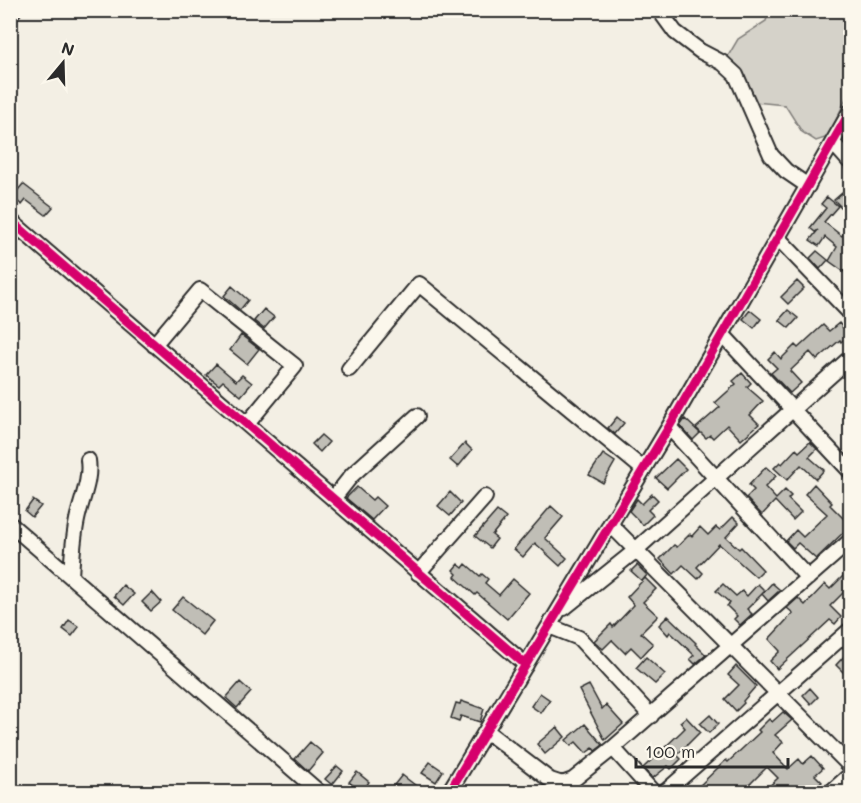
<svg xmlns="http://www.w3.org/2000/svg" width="861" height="803" font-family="Mali,sans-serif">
  <rect width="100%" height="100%" fill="#f3efe4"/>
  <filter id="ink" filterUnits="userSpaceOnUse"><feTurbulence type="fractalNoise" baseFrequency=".0167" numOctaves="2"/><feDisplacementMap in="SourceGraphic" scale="12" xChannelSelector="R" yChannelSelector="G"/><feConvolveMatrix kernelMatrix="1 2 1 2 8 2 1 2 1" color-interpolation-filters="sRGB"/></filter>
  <g filter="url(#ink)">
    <path fill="#d5d2c9" stroke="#807e7a" stroke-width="1.5" d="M769,11H850V90L828,137L816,141L802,132L785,105L754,102L721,68L738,39L766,21Z"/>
    <path fill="#c0beb6" stroke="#2b2b2b" stroke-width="1.5" d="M23,184L53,207L46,215L26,200L22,205L12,197Z
      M850,189V203L844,210L834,200L842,193L844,195Z
      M827,197L838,206L824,222L842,236L850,226V276L829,261L837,247L825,237L819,246L810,240L818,230L815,232L810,228L826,208L821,204Z
      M817,251L828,260L820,269L810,258Z
      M797,281L804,288L788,304L781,297Z
      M232,286L248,300L240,310L224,296Z
      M264,309L274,317L264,329L254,321Z
      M750,310L761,319L754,328L743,319Z
      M788,310L798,318L789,328L779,320Z
      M839,323L849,335L841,342L840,340L817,360L810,352L790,371L801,383L790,393L771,373L777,368L768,359L775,352L781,359L795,345L798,348L823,325L829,331Z
      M241,335L259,349L247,364L230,350Z
      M216,364L236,381L242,375L252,383L241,396L223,381L219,385L206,375Z
      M742,373L751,383L747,387L763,401L750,415L759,424L741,440L727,425L713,438L710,435L706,438L696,428L720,407L715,403L736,384L733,381Z
      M617,417L624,423L615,434L608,428Z
      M685,419L700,433L693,440L680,426Z
      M321,435L329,442L320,452L312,444Z
      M810,442L817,449L809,457L824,470L816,479L801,465L787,480L774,468L780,462L782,464L796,449L799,452Z
      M465,443L472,450L458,467L450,460Z
      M603,454L615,462L603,483L589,475Z
      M676,459L686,469L667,488L656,478Z
      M766,467L776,476L765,487L776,499L785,490L791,496L788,499L801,512L793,520L775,501L762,515L746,498L754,490L749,485Z
      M814,484L832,503L830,505L844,519L846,517L850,521V526L816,559L798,543L793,548L786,541L796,530L803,537L827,514L805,494Z
      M357,487L372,500L375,497L385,506L372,520L346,498Z
      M450,492L461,503L450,516L438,506Z
      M652,494L658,500L648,510L653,515L643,525L629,511L637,499L642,504Z
      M33,500L41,506L32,517L25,511Z
      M551,506L563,517L545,538L567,558L560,566L535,543L523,557L514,549Z
      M497,511L506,518L492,535L497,539L490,548L475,536Z
      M733,517L739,523L726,537L739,549L741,547L763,570L756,577L719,544L697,567L703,573L698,579L683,565L674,574L660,559L674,545L677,547L690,534L692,536L700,527L708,535L716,527L720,530Z
      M458,564L463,568L466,564L480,576L482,574L488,579L485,583L499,595L513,579L529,593L507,619L477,593L475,595L455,577L457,574L453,570Z
      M637,565L647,575L642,581L631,571Z
      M846,573L850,577V596L845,591L830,606L841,617L835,624L830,620L777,669L770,661L780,651L769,639L793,613L787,608L798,598L805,605L825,584L830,589Z
      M645,578L656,589L643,602L658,616L641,633L653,644L641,657L631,647L625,653L612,640L603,649L594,641L611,624L613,627L634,605L627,597Z
      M772,583L780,590L768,601L762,594Z
      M723,584L736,596L742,591L747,596L758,584L765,591L747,609L752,614L740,625L734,619L737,616L727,606L730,603L716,591Z
      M123,585L134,594L124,605L114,596Z
      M152,592L161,602L151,611L142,602Z
      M183,597L213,621L202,635L172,610Z
      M668,616L696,643L695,644L706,655L695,664L690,659L694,655L670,632L668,635L659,625Z
      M69,620L79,627L72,636L63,629Z
      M850,650V679L836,665Z
      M646,657L665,674L655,684L636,668Z
      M736,666L756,686L743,701L744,703L736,711L725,699L739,685L728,675Z
      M240,682L251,692L237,708L226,698Z
      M589,685L602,709L606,705L623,724L605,740L579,690Z
      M810,688L818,697L811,704L803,695Z
      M540,693L550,700L541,713L531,706Z
      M461,701L484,709L480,722L461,716L459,721L451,718L456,703L460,704Z
      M783,712L792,720L775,735L783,742L773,753L788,769L799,759L803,764L812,756L823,768L815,775L822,782L814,789L809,792H763L778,778L767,767L742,792H693L726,760L728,762L760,732L758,730L769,719L772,722Z
      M710,715L718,724L709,733L700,724Z
      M686,717L700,732L677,755L681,759L671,769L668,766L653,778L643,768L681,732L685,728L680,722Z
      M585,724L603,745L595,751L593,748L586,753L576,742L571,746L566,740Z
      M557,727L565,737L545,754L537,744Z
      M310,742L323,753L308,771L295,759Z
      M430,762L443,771L436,782L422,773Z
      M337,766L343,771L332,785L325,779Z
      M357,772L369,782L362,792L349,782Z
      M402,775L424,792H404L394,785Z"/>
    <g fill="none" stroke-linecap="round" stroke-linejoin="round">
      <defs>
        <path id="minor" d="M659,10L675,32L700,51L723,63L736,75L771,155L786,171L808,186
          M10,14L14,10
          M833,143L850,162
          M10,220L526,665
          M778,238L850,313
          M722,334L850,471
          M154,345L200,290L295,366L247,424
          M349,369L419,284L643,469
          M669,427L808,578
          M333,499L352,475L417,416
          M10,524L319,792
          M610,524L850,766
          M418,573L485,497
          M71,577C72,558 73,539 77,520C81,500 91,481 88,460
          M564,608L630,555L850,358
          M549,626L579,638L651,716
          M486,731L550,780L562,784L573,780L613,748L850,541
          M613,748L653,792
          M449,792L669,427L850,112
          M665,792L850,630
          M831,792L850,775"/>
      </defs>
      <use href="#minor" stroke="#2b2b2b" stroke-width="18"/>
      <use href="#minor" stroke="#fbf7ec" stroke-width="14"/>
      <defs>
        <path id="cycleway" d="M10,220L526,665
          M449,792L669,427L850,112"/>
      </defs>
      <use href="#cycleway" stroke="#fbf7ec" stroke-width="13"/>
      <use href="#cycleway" stroke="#d6006c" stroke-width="9"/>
    </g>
  </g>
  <rect width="861" height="803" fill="none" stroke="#fbf7ec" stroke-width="36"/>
  <rect x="18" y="18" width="825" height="767" fill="none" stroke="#2b2b2b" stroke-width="2" filter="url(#ink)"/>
  <g transform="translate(63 63) rotate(19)" stroke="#fbf7ec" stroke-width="4.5" paint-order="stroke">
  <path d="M0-4.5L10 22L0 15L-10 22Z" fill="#2b2b2b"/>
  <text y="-9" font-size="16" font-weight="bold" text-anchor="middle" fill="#2b2b2b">N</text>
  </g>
  <path d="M636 758v9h152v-9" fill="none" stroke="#2b2b2b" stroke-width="3"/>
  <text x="645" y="758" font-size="18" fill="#2b2b2b" stroke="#fbf7ec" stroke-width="4.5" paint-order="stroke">100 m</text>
</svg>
